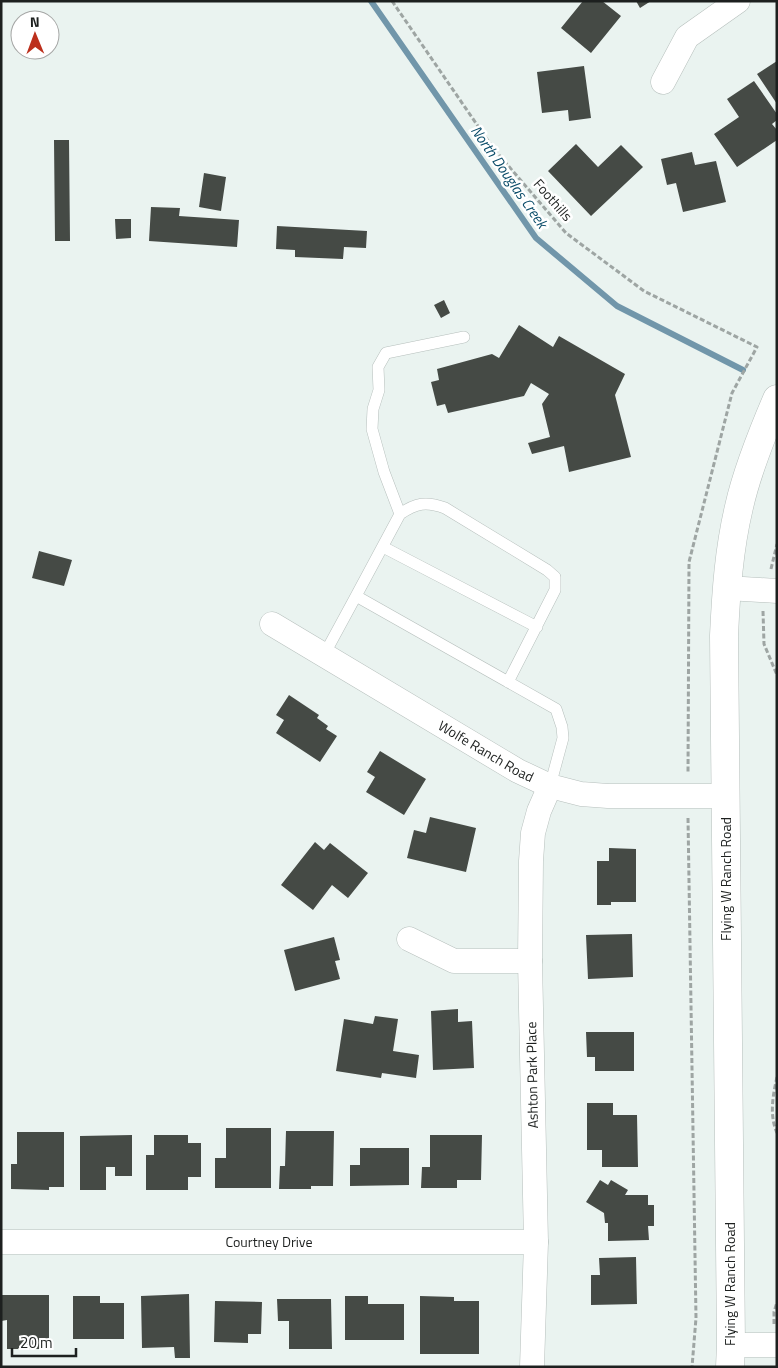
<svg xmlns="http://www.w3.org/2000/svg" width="778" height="1368" font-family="'Titillium Web',sans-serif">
  <rect width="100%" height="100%" fill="#eaf3f0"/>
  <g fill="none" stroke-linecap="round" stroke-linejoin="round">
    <path stroke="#7196aa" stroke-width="6" d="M371,1L536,238L617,306L743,370"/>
  </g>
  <path fill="#454a45" d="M583,1H602L621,16L591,53L561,28Z
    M636,1H651L640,8Z
    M777,61V104L757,74Z
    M584,66L591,118L569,121L568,110L542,113L537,72Z
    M754,81L777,114V120L772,124L777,130V140L737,167L714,134L739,117L727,99Z
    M54,140H69L70,241H55Z
    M576,144L598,167L621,145L643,167L591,216L548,171Z
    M692,152L695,165L716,161L726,202L683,212L676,183L667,185L661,159Z
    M204,173L226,177L221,211L199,207Z
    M151,207L180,208L179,216L239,220L237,247L149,241Z
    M115,219H131V238L116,239Z
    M277,226L367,231L366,248L344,247L343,259L295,257V250L276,249Z
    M444,300L450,313L441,318L434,305Z
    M519,325L553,347L559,336L625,374L615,395L631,457L569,472L564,446L532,454L528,443L550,437L542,404L549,394L531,383L524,396L448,413L445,404L437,406L431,382L439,380L437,369L492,354L499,358Z
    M39,551L72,560L64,586L32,578Z
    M289,695L319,715L317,718L328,726L326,729L337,736L320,762L276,733L284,720L276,715Z
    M380,751L426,779L404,815L366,792L375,777L367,772Z
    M430,817L476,828L466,872L407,858L414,830L426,833Z
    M315,842L324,850L330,843L368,873L348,898L332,885L313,910L281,885Z
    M609,848L636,849V902H611V905H597V861H609Z
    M632,934L633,977L588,979L586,935Z
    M334,937L340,960L335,961L340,979L295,991L284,950Z
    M458,1009V1022L472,1021L474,1068L433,1070L431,1011Z
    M375,1016L398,1019L393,1051L419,1055L416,1078L382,1073L381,1078L336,1071L344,1019L373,1024Z
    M586,1032H634V1071H595V1057H587Z
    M587,1103H613V1115H637L638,1167H602V1150H587Z
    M226,1128H271V1188H215V1158H226Z
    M286,1131H334L333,1186H311V1189H279L280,1166H285Z
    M17,1132H64V1187H49V1190L11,1189V1164H17Z
    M132,1135V1176H115V1167H106V1190H80V1136Z
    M154,1135H188V1143H201V1177H188V1190H146V1155H154Z
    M430,1135H482L481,1180H457V1188H421L422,1167H430Z
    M360,1148H409V1185L350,1186V1165H360Z
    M600,1180L608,1185L611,1180L628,1190L625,1195H648V1205H654V1226H648L649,1240L608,1241V1223H605L604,1213L586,1202Z
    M636,1257L637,1304L591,1305V1275H600L599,1258Z
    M189,1294L190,1358H175L174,1347L142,1348L141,1296Z
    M1,1295H49V1349H7V1320L1,1321Z
    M73,1296H100V1303H124V1339H73Z
    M345,1296H368V1304H404V1340H345Z
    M420,1296L454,1297V1301H479V1354H420Z
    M277,1299H331L332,1349H289V1321H278Z
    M215,1301L262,1302L261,1334H248V1343L214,1342Z"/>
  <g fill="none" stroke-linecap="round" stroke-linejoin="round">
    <defs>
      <path id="lane" d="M464,337L386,353L378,367L379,390L373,409L372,429L384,472L400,514L356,596L556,709L562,727L563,738L550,786
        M400,514C416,503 426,501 445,508L547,570L555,577V590L508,682
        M383,547L537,627
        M324,655L356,596"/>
      <g id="street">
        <path d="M663,82L687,37L738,1"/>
        <path d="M727,588L777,591"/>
        <path id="s1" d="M272,624L518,771L550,786L581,794L608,796H726"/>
        <path d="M409,939L454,961H530"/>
        <path id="s2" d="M1,1242H536"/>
        <path d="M731,1345H777"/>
        <path d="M532,1367L536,1242L530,961L531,861L533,833L539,811L550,786"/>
      </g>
      <path id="secondary" d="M730,1367L731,1345L724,636C726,592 729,549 739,507C747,471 762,434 777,399"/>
    </defs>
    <use href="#lane" stroke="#b6bfbc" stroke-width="12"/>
    <use href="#street" stroke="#b6bfbc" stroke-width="25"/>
    <use href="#secondary" stroke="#b6bfbc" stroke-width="29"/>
    <path stroke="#9ea5a3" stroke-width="3" stroke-dasharray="5 2.5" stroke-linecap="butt" d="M392,1L493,148L566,233L644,291L757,347L732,393L689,562L688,774
      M771,569L777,544
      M763,611L764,644L777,675
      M688,818L696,1318L692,1367
      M777,1077C773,1095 769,1115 777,1133
      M774,1324V1312L777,1302"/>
    <use href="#lane" stroke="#fff" stroke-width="11"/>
    <use href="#street" stroke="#fff" stroke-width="24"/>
    <use href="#secondary" stroke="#fff" stroke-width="28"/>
  </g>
  <g text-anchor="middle" stroke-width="5" stroke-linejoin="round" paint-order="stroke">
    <g font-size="14" fill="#1d201f" stroke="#fff">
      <text transform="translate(553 200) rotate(49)" y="5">Foothills</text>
      <text dy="5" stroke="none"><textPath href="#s1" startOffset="249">Wolfe Ranch Road</textPath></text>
      <text transform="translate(726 879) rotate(-90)" y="5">Flying W Ranch Road</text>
      <text transform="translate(532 1075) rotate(-91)" y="5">Ashton Park Place</text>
      <text dy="5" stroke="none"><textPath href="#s2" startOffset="268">Courtney Drive</textPath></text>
      <text transform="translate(730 1284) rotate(-90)" y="5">Flying W Ranch Road</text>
    </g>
    <g font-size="15" font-style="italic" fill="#0a4c69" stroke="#fff">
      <text transform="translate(509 177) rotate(55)" y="5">North Douglas Creek</text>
    </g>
  </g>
  <rect width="778" height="1368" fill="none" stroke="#1d201f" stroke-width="5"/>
  <g transform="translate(35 35) rotate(359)"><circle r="24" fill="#ffffff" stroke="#a5a6a5"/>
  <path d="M0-4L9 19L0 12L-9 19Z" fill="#bc2f1c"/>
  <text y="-8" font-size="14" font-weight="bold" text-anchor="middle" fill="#1d201f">N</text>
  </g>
  <path d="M12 1348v8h64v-8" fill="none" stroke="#1d201f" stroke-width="2.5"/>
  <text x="20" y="1348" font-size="15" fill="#1d201f" stroke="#ffffff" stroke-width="4" paint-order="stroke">20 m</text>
</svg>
